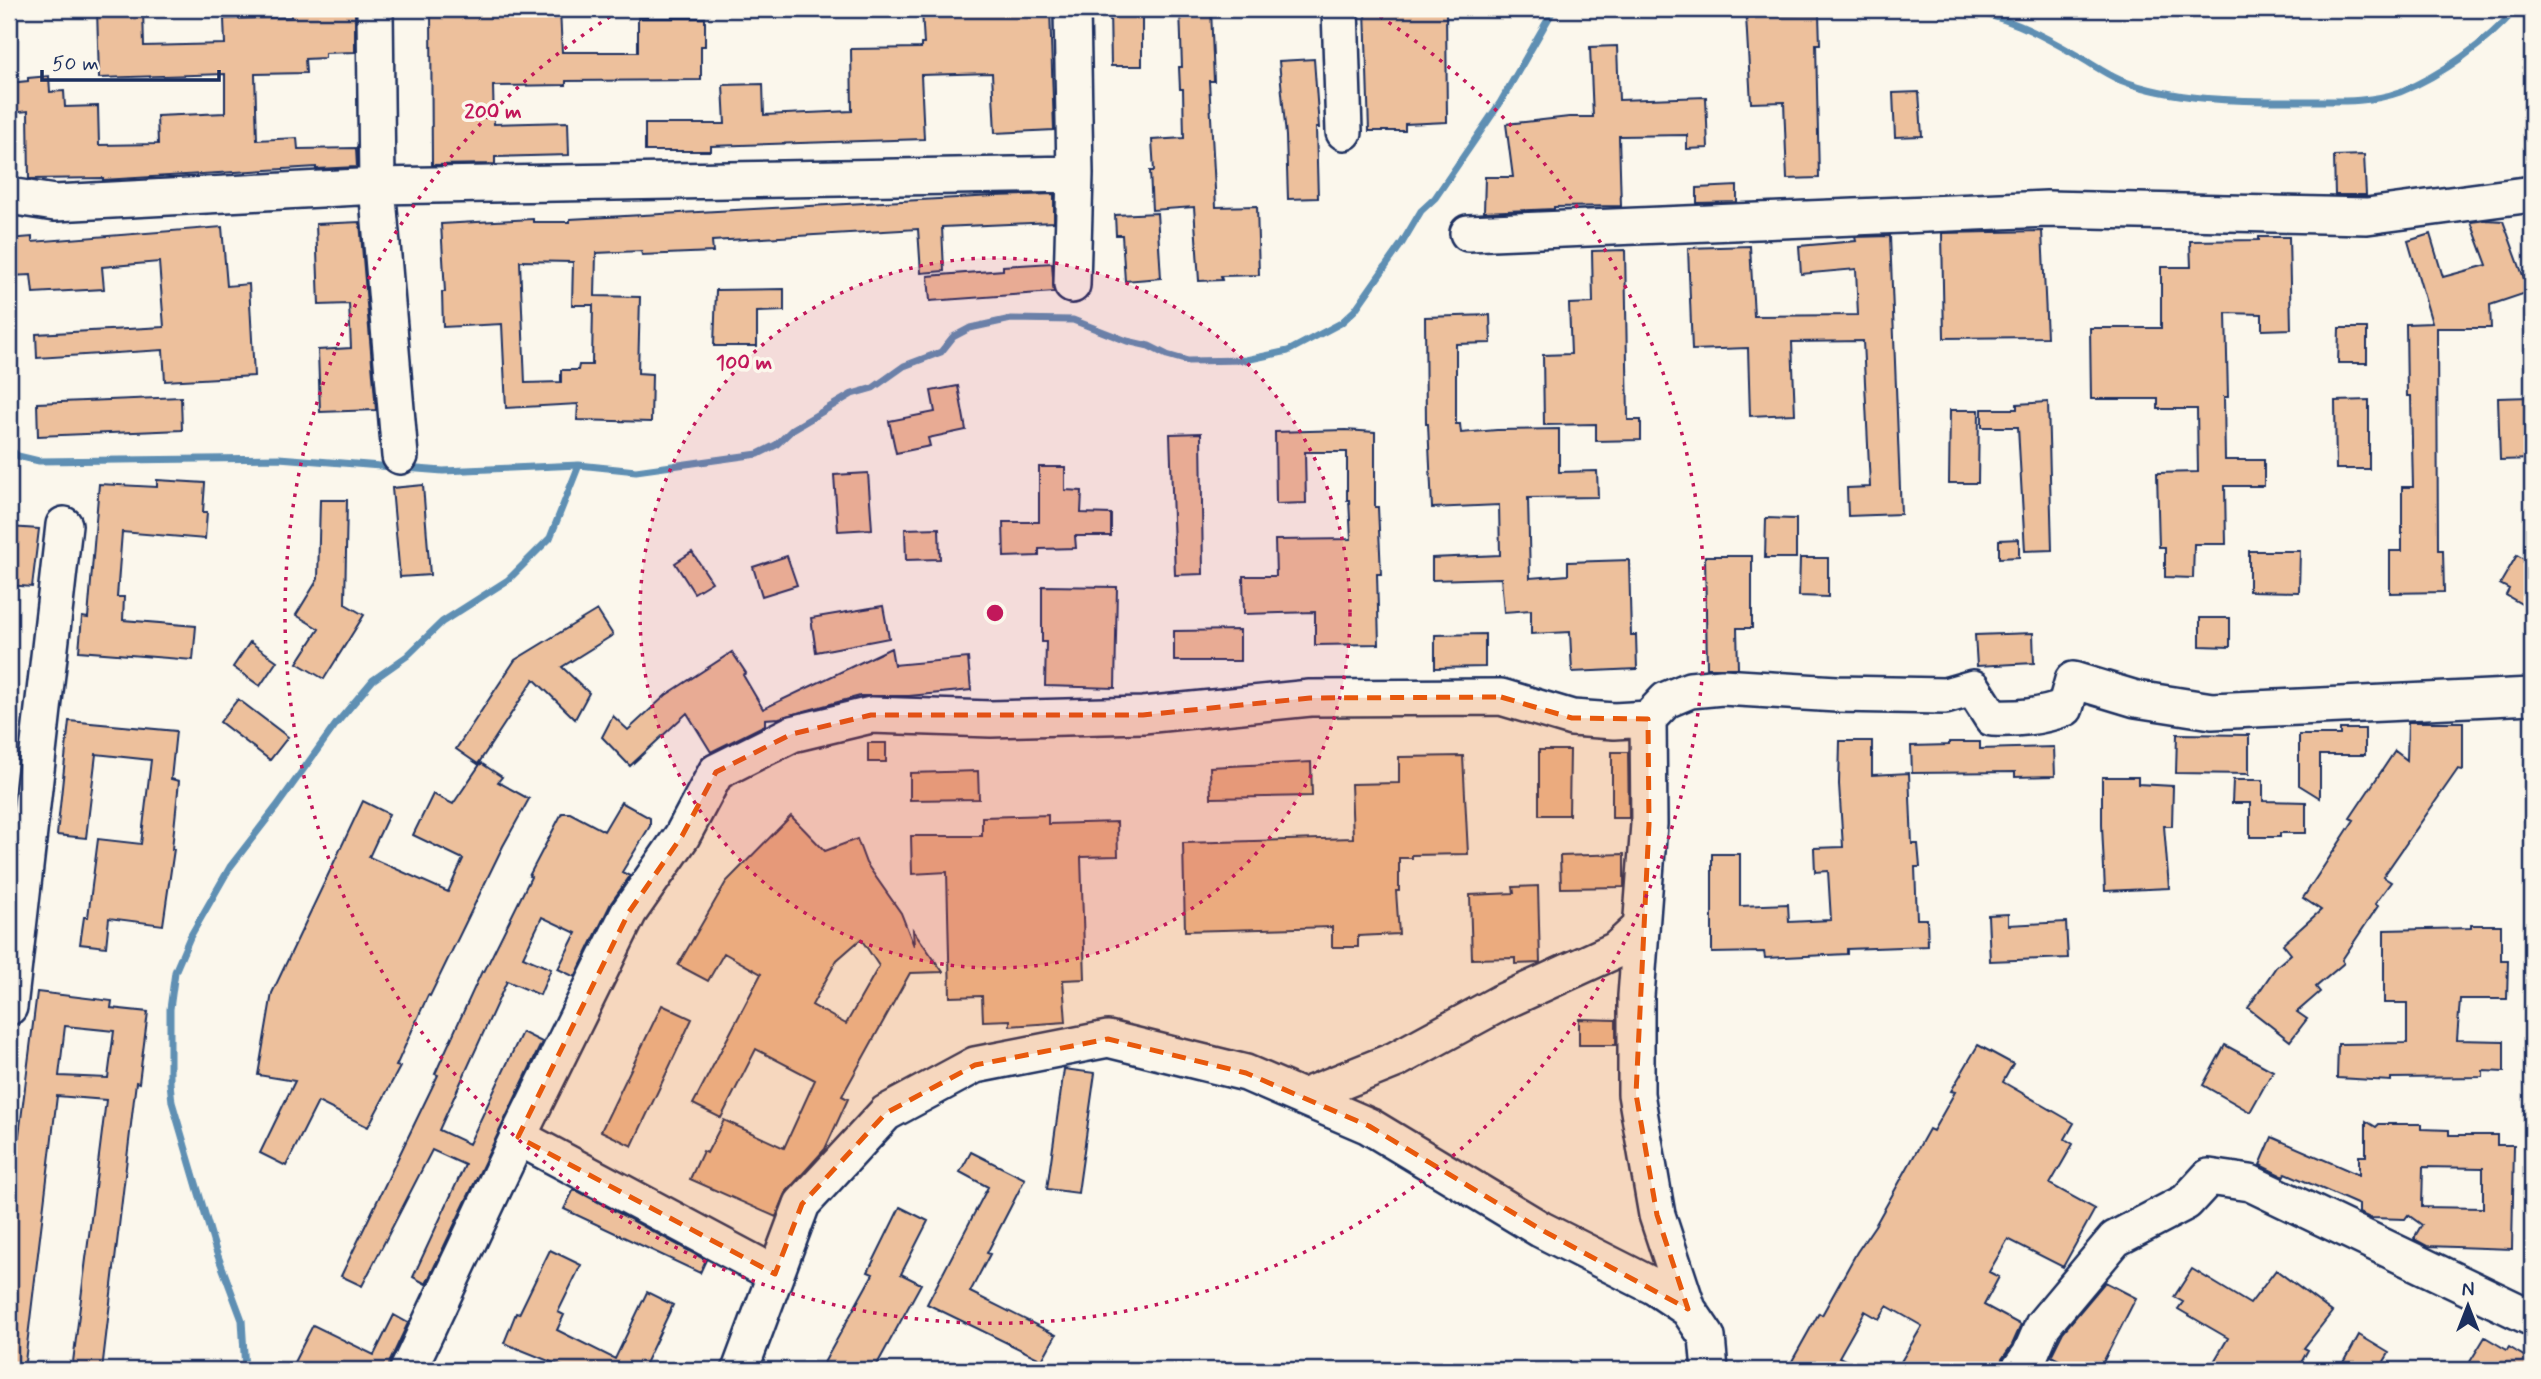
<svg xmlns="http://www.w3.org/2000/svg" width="2541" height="1379" font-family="Mynerve,sans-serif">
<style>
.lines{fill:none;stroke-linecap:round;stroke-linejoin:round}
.stream{stroke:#5e8fb3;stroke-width:7}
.building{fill:#edc09c;stroke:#1b2f5e;stroke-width:2;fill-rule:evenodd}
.minor-casing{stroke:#1b2f5e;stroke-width:40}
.minor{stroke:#fbf7ec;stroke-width:35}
.marked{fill:#e8590c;fill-opacity:0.2;stroke:#e8590c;stroke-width:5;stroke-dasharray:14 9;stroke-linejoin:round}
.ring{fill:none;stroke:#c2185b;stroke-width:3.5;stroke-dasharray:3.5 7}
.centre{fill:#c2185b;stroke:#fbf7ec;stroke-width:3.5}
.ring-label{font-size:21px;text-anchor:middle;font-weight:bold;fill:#c2185b;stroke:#fbf7ec;stroke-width:7;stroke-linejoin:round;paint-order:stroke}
</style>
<rect width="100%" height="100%" fill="#fbf7ec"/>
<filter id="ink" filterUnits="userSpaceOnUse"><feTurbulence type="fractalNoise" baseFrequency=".0143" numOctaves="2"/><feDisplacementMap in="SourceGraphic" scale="14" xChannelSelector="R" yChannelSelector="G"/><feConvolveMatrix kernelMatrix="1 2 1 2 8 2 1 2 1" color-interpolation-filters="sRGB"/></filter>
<g filter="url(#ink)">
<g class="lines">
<path class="stream" d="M 1955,9 C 2001,13 2039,33 2078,56 C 2092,64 2106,74 2120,80 C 2177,102 2244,101 2305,101 C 2336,101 2370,103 2400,92 C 2442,75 2486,43 2516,9
M 9,448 L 18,456 L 39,461 L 279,458 L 393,467
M 405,468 L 443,471 L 579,465
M 245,1370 L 242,1320 L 215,1248 L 172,1102 L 170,1083 L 170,1009 L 175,972 L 190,937 L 230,867 L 277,806 L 336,724 L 373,680 L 407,656 L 442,622 L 508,580 L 550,538 L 579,465 L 636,471 L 758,454 L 776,445 L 793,429 L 852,394 L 873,388 L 904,366 L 941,352 L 953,337 L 970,328 L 1011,319 L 1073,320 L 1127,341 L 1149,346 L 1167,355 L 1188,361 L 1246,360 L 1288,351 L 1341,323 L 1355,310 L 1402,243 L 1421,211 L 1435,198 L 1500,103 L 1554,9"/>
</g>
<path class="building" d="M 97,9 L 143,9 L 144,46 L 225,44 L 224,19 L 291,17 L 291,11 L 307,9 L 355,9 L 355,52 L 325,53 L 325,58 L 305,59 L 306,73 L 255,74 L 257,140 L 297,138 L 298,149 L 356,148 L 357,167 L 316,169 L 316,167 L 103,180 L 103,178 L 29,179 L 28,111 L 11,113 L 9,83 L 28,81 L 28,78 L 49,76 L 50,92 L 64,91 L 65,107 L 98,106 L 99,145 L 158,144 L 157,116 L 225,113 L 225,74 L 99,78 Z
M 478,9 L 560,9 L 562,52 L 638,52 L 638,18 L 705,18 L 705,46 L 701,46 L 701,80 L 566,81 L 566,85 L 493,86 L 494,124 L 568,122 L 569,155 L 495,157 L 495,164 L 432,165 L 431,11 Z
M 951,9 L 1050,9 L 1054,130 L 995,133 L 992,73 L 921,75 L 924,139 L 711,146 L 711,151 L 645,151 L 645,124 L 725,124 L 723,85 L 763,84 L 764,115 L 852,111 L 851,49 L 921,48 L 921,44 L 924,44 L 922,10 Z
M 1110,9 L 1142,9 L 1142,66 L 1111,66 Z
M 1180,9 L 1211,9 L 1214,81 L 1209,81 L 1216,207 L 1257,206 L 1259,275 L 1221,276 L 1222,280 L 1199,281 L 1194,207 L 1152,210 L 1150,171 L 1154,171 L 1152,140 L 1184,138 L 1183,89 L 1180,89 L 1179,67 L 1182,67 Z
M 1365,9 L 1446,9 L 1447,122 L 1405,124 L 1405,131 L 1369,131 Z
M 1819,15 L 1820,44 L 1816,44 L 1819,178 L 1787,179 L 1784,102 L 1751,103 L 1746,16 Z
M 1617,46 L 1619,100 L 1706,97 L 1708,148 L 1687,149 L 1687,135 L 1619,136 L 1621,206 L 1554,207 L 1554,209 L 1484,212 L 1485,177 L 1513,177 L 1506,124 L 1569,117 L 1593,117 L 1590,47 Z
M 1314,59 L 1319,128 L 1316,128 L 1318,198 L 1288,199 L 1286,136 L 1279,61 Z
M 1919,92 L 1922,136 L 1895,137 L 1893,93 Z
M 2364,155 L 2366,195 L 2335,195 L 2334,156 Z
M 1737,186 L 1737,202 L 1697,203 L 1697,188 Z
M 1054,194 L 1054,222 L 942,227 L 944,271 L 921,273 L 918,229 L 712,241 L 713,252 L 642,255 L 641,251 L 596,253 L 595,296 L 640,297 L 638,373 L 652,374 L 651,422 L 577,420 L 578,404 L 506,408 L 502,324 L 443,327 L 442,292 L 445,292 L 441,224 L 533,219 L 533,222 L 570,222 L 570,219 L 994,196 ZM 520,261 L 573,262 L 572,305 L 593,305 L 592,365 L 579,365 L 578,370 L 561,370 L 561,382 L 525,383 Z
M 1157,213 L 1161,278 L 1125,281 L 1122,235 L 1116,235 L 1115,215 Z
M 2486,220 L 2503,221 L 2529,292 L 2490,305 L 2491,328 L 2437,328 L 2438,550 L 2443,550 L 2444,592 L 2390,593 L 2390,551 L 2402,551 L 2402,487 L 2413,487 L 2411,396 L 2407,396 L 2406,324 L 2432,323 L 2408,241 L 2430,234 L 2443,277 L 2487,265 L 2471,222 Z
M 360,222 L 376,410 L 320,412 L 318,350 L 351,348 L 349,304 L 319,305 L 316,224 Z
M 222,227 L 227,286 L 249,284 L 254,376 L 165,381 L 163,350 L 37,358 L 36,334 L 164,327 L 159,262 L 102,267 L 104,289 L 33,293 L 31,275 L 9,276 L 9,239 L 32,237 L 32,242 Z
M 2042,231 L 2047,337 L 1944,338 L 1942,233 Z
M 1890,236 L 1901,514 L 1848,516 L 1847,488 L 1870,487 L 1863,341 L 1792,342 L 1795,414 L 1750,416 L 1748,348 L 1692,350 L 1688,248 L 1750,246 L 1754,316 L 1858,315 L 1856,269 L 1801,274 L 1799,246 L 1856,241 L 1855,237 Z
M 2259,237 L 2289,237 L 2291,329 L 2262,330 L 2262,314 L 2226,313 L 2228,397 L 2224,397 L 2225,460 L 2264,460 L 2264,486 L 2225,486 L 2226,544 L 2194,544 L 2193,578 L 2165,577 L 2165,547 L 2159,547 L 2157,473 L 2198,472 L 2197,409 L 2158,409 L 2158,399 L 2091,399 L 2090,328 L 2161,328 L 2161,267 L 2191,267 L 2190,241 L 2259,240 Z
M 1625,250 L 1628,420 L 1641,420 L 1641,440 L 1596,441 L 1596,424 L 1544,425 L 1543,355 L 1571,354 L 1569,304 L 1593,303 L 1592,251 Z
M 1052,263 L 1054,292 L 930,301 L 928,276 L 1003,270 L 1003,266 Z
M 784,289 L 784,311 L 757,312 L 757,346 L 714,346 L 716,290 Z
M 1490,315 L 1491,343 L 1456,344 L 1456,424 L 1460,424 L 1461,433 L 1497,430 L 1559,429 L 1559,472 L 1597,471 L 1598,497 L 1528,498 L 1530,578 L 1568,575 L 1568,562 L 1629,560 L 1631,635 L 1636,635 L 1637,669 L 1572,672 L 1570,632 L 1531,634 L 1531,610 L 1504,612 L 1501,578 L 1432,580 L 1432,558 L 1500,555 L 1499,505 L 1432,508 L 1428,424 L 1426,424 L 1425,317 Z
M 2339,328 L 2367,328 L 2367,363 L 2338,363 Z
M 958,386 L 966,430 L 928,438 L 930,446 L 896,453 L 889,421 L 935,412 L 931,391 Z
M 181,397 L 182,430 L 38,436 L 37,403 Z
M 2530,397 L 2532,459 L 2500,460 L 2498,398 Z
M 2369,400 L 2369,469 L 2336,469 L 2335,401 Z
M 2048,402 L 2052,550 L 2025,551 L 2018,427 L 1982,427 L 1982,409 L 2017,409 L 2017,404 Z
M 1950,410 L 1979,410 L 1978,483 L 1949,483 Z
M 1345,430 L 1375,432 L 1375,507 L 1378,507 L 1381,574 L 1377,574 L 1379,644 L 1315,645 L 1315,612 L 1244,614 L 1243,576 L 1276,576 L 1275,540 L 1351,539 L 1349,500 L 1347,500 L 1347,452 L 1305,452 L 1306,503 L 1276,504 L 1275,432 Z
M 1201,433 L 1203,574 L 1175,575 L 1170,434 Z
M 1039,467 L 1065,467 L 1065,490 L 1082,491 L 1081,513 L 1111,514 L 1111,536 L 1075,536 L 1076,548 L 1039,549 L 1039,556 L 1004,557 L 1003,522 L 1039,522 Z
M 868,473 L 872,529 L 838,531 L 834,475 Z
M 157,480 L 205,483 L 203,512 L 207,512 L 205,539 L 122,532 L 117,597 L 124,597 L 123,620 L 196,626 L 193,660 L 79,651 L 82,617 L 88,618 L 99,484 L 157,487 Z
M 423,485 L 430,575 L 400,577 L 392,488 Z
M 320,500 L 347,500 L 345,604 L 364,615 L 324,679 L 297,663 L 319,629 L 296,615 L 318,579 Z
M 1766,518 L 1796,519 L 1796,558 L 1765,558 Z
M 9,527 L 39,529 L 32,587 L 9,585 Z
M 939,528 L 940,559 L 906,560 L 905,529 Z
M 2019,539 L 2019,557 L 1999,558 L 1999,540 Z
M 2249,551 L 2300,551 L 2299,592 L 2249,591 Z
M 692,552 L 712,582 L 694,593 L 675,563 Z
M 2517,555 L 2532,564 L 2532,610 L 2506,595 L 2509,589 L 2500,584 Z
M 787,556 L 797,585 L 762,596 L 753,567 Z
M 1705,556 L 1752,556 L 1752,628 L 1737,628 L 1738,668 L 1707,668 Z
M 1800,558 L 1828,558 L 1828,597 L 1799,596 Z
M 1042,586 L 1117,587 L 1115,688 L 1045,686 L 1046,642 L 1042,642 Z
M 883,606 L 889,638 L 816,652 L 811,618 Z
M 597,610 L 613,635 L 562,667 L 589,693 L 575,719 L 534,679 L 478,764 L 456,749 L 515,660 Z
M 2200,618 L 2230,618 L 2230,647 L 2200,646 Z
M 1240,630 L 1240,661 L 1174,661 L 1174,631 Z
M 2033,633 L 2034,663 L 1977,666 L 1975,635 Z
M 1485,634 L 1485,667 L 1435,668 L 1435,635 Z
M 250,642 L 277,661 L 260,686 L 233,667 Z
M 891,648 L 894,665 L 968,658 L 971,690 L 909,696 L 860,696 L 779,718 L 765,719 L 765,725 L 711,752 L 687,713 L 630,766 L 602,737 L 613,716 L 628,730 L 666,695 L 732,652 L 746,673 L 743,675 L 763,709 Z
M 238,699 L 288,737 L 270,760 L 220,722 Z
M 69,721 L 176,731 L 171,779 L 179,781 L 172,849 L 174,849 L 163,925 L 109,918 L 106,947 L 80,944 L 84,917 L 88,917 L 98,839 L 141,844 L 151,760 L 96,754 L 86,838 L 57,835 Z
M 2408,722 L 2463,722 L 2463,770 L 2458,769 L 2383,877 L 2391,882 L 2375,904 L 2378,906 L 2342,960 L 2344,963 L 2316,987 L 2320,992 L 2297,1012 L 2307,1019 L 2290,1041 L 2248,1008 L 2276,967 L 2291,954 L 2283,944 L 2321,910 L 2303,898 L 2354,820 L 2350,818 L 2395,751 L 2407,760 Z
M 2340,729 L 2365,729 L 2365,755 L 2320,755 L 2320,798 L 2299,785 L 2299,735 L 2340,735 Z
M 2177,734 L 2249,735 L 2249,774 L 2176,773 Z
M 1840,741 L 1872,741 L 1872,775 L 1909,773 L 1912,844 L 1918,844 L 1920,867 L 1915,867 L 1917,919 L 1927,919 L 1928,946 L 1847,949 L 1847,954 L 1765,958 L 1764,952 L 1712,953 L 1712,854 L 1740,854 L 1740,906 L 1788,904 L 1789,922 L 1831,920 L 1828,871 L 1815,872 L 1814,848 L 1843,847 L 1839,784 Z
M 1949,742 L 1980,742 L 1980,749 L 2054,747 L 2055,776 L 2015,777 L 2015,772 L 1912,773 L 1911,746 L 1949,745 Z
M 868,743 L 886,743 L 886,762 L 868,762 Z
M 1539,750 L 1570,750 L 1569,815 L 1539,815 Z
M 1612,752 L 1628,752 L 1629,818 L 1612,818 Z
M 1463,756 L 1468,854 L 1412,855 L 1412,858 L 1399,858 L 1399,891 L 1396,891 L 1399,934 L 1358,936 L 1358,947 L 1332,947 L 1332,927 L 1185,931 L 1183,843 L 1353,838 L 1351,784 L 1399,783 L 1399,757 Z
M 1311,762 L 1312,796 L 1211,798 L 1210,767 Z
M 481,763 L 502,777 L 498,782 L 529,799 L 503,846 L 430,996 L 428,995 L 396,1066 L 400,1067 L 368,1127 L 318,1102 L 286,1166 L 260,1153 L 295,1081 L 258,1075 L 272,993 L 363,801 L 389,814 L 369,857 L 448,892 L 463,859 L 413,835 L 433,794 L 453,804 Z
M 978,771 L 979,799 L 910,800 L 910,773 Z
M 2102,777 L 2138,777 L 2138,784 L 2173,786 L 2172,826 L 2164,826 L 2169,888 L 2105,891 L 2102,825 Z
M 2233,780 L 2263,780 L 2263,801 L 2306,802 L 2306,833 L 2280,833 L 2280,837 L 2250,837 L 2250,803 L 2232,803 Z
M 621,802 L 650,818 L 650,826 L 622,872 L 630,876 L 611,903 L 575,977 L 558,969 L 576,933 L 542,917 L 523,957 L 551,969 L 540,995 L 507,981 L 439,1130 L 469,1144 L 522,1032 L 542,1042 L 426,1284 L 413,1277 L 465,1165 L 432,1150 L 362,1286 L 341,1276 L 438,1075 L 435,1074 L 482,971 L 484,972 L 531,877 L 529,876 L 562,813 L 570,813 L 604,831 Z
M 1048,815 L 1048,824 L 1117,822 L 1118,856 L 1081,857 L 1085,979 L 1063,980 L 1066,1022 L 1010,1026 L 1010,1020 L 983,1021 L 982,996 L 950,997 L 947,872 L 912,874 L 911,836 L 982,836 L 982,817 Z
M 791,816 L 825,851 L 857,839 L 866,863 L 901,913 L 914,946 L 913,930 L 943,972 L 910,973 L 842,1096 L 848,1099 L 825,1149 L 787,1191 L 776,1217 L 690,1179 L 703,1151 L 707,1153 L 724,1120 L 784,1148 L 815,1080 L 756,1049 L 721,1118 L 693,1104 L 761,974 L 724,953 L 708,981 L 678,965 L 726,882 ZM 861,939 L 879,966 L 846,1024 L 812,1005 L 837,960 Z
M 1624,854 L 1624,887 L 1561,888 L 1560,856 Z
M 1538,886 L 1540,963 L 1515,964 L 1515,958 L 1472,959 L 1470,895 L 1514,893 L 1513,887 Z
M 2008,914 L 2008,925 L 2066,922 L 2068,958 L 1990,961 L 1988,915 Z
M 2471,925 L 2501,925 L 2501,960 L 2508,960 L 2507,999 L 2460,999 L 2457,1040 L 2504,1041 L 2504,1072 L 2483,1071 L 2483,1077 L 2391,1078 L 2391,1081 L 2337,1078 L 2338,1044 L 2407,1043 L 2407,1003 L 2384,1003 L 2384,930 L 2471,928 Z
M 37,992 L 112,1001 L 111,1008 L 148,1012 L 139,1083 L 136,1082 L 102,1370 L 72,1370 L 106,1100 L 57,1096 L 24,1370 L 9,1370 L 9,1215 ZM 65,1026 L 114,1031 L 108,1078 L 59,1076 Z
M 662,1005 L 692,1019 L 632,1146 L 601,1131 Z
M 1579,1019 L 1616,1020 L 1616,1045 L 1579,1045 Z
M 1978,1045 L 2013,1064 L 2003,1082 L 2074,1123 L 2065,1139 L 2073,1144 L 2050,1184 L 2095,1209 L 2063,1267 L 2008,1239 L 1989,1272 L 1999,1277 L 1984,1305 L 2021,1325 L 2012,1345 L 2002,1359 L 1999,1370 L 1896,1370 L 1922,1326 L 1887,1306 L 1879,1319 L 1865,1311 L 1839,1357 L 1865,1370 L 1787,1370 L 1819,1313 L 1822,1315 L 1857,1252 L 1876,1224 L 1929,1129 L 1933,1131 L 1955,1092 L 1951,1091 Z
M 2225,1045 L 2273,1071 L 2250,1112 L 2203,1085 Z
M 1064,1069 L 1095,1073 L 1078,1193 L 1047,1189 Z
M 2366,1121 L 2376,1127 L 2379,1124 L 2421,1124 L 2421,1129 L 2449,1130 L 2449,1135 L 2497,1135 L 2497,1145 L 2514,1145 L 2512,1249 L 2427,1246 L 2414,1239 L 2422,1225 L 2408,1215 L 2405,1219 L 2370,1218 L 2359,1213 L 2359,1205 L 2286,1173 L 2284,1177 L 2260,1165 L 2272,1137 L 2359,1175 L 2359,1156 L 2366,1156 ZM 2423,1167 L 2483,1168 L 2483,1208 L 2422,1207 Z
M 971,1152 L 1025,1179 L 987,1253 L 990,1254 L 970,1292 L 1056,1335 L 1042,1360 L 927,1304 L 988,1187 L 960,1172 Z
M 574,1189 L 706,1260 L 700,1273 L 564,1209 Z
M 900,1207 L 928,1221 L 901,1274 L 921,1284 L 874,1370 L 820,1370 L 873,1274 L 868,1272 Z
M 550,1250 L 581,1265 L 558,1312 L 564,1315 L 557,1330 L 615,1359 L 647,1292 L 673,1305 L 642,1370 L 571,1370 L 504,1343 L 516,1313 L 519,1314 Z
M 2192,1269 L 2250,1304 L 2276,1270 L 2332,1312 L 2304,1348 L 2308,1350 L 2297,1370 L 2209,1370 L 2228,1338 L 2178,1309 L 2183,1302 L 2174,1297 Z
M 2105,1282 L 2136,1298 L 2099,1370 L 2079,1370 L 2051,1356 L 2063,1332 Z
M 394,1315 L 408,1323 L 390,1361 L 388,1370 L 290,1370 L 313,1325 L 374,1355 Z
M 2359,1335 L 2389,1353 L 2379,1370 L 2340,1370 Z
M 2485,1337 L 2507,1350 L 2509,1347 L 2532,1361 L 2532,1370 L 2465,1370 Z"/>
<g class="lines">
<g class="minor-casing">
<path id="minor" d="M 375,9 L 377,186 L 400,456
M 1340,9 L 1344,132
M 9,196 L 55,203 L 377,186 L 1075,174
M 1468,233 L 2047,209 L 2367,216 L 2532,194
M 1072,285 L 1075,174 L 1072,9
M 1648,719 L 1649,824 L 1636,996 L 1636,1094 L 1657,1215 L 1688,1309
M 9,1007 L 64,525
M 1303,1097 L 1395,1060 L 1500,1003 L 1616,950 L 1641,927
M 518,1137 L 775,1274
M 408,1370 L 518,1137 L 629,912 L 682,836 L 716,772 L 792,734 L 871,715 L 991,719 L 1143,715 L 1310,698 L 1501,697 L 1572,718 L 1614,721 L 1648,719 L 1666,700 L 1690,690 L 1722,687 L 1837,694 L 1945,696 L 1973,688 L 1992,718 C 2019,719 2040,717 2065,708 L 2073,680 L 2136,699 L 2212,711 L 2532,696
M 740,1370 L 802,1204 L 886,1113 L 975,1065 L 1108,1039 L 1246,1073 L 1369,1126 L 1540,1229 L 1655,1287 L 1688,1309 L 1707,1337 L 1710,1370
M 2019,1370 L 2030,1355 L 2043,1325 L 2115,1239 L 2186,1202 L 2209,1177 L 2250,1183 L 2532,1318"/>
</g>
<use href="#minor" class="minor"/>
</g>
</g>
<path class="marked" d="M 1501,697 L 1572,718 L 1648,719 L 1649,824 L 1636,1094 L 1657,1215 L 1688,1309 L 1540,1229 L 1369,1126 L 1246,1073 L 1108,1039 L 975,1065 L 886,1113 L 802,1204 L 775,1274 L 518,1137 L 629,912 L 682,836 L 716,772 L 792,734 L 871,715 L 1143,715 L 1310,698 Z"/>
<circle cx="995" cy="613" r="355" fill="#c2185b" fill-opacity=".12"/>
<g class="ring">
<circle cx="995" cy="613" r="355"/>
<path d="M1371 11A710 710 0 1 1 619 11"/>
</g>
<circle cx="995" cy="613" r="10" class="centre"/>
<g class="ring-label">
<text x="493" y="118">200 m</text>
<text x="744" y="369">100 m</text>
</g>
<rect width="2541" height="1379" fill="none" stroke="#fbf7ec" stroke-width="35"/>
<rect x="18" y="18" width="2506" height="1344" fill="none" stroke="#1b2f5e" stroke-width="2.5" filter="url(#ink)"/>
<g transform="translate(2468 1306)" stroke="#fbf7ec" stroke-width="5" paint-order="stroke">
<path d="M0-5L12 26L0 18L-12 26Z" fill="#1b2f5e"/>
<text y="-10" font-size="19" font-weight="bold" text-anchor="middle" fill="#1b2f5e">N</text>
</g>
<path d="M42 70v10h177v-10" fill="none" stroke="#1b2f5e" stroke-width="3.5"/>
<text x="52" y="70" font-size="21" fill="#1b2f5e" stroke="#fbf7ec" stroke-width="5" paint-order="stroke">50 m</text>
</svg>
